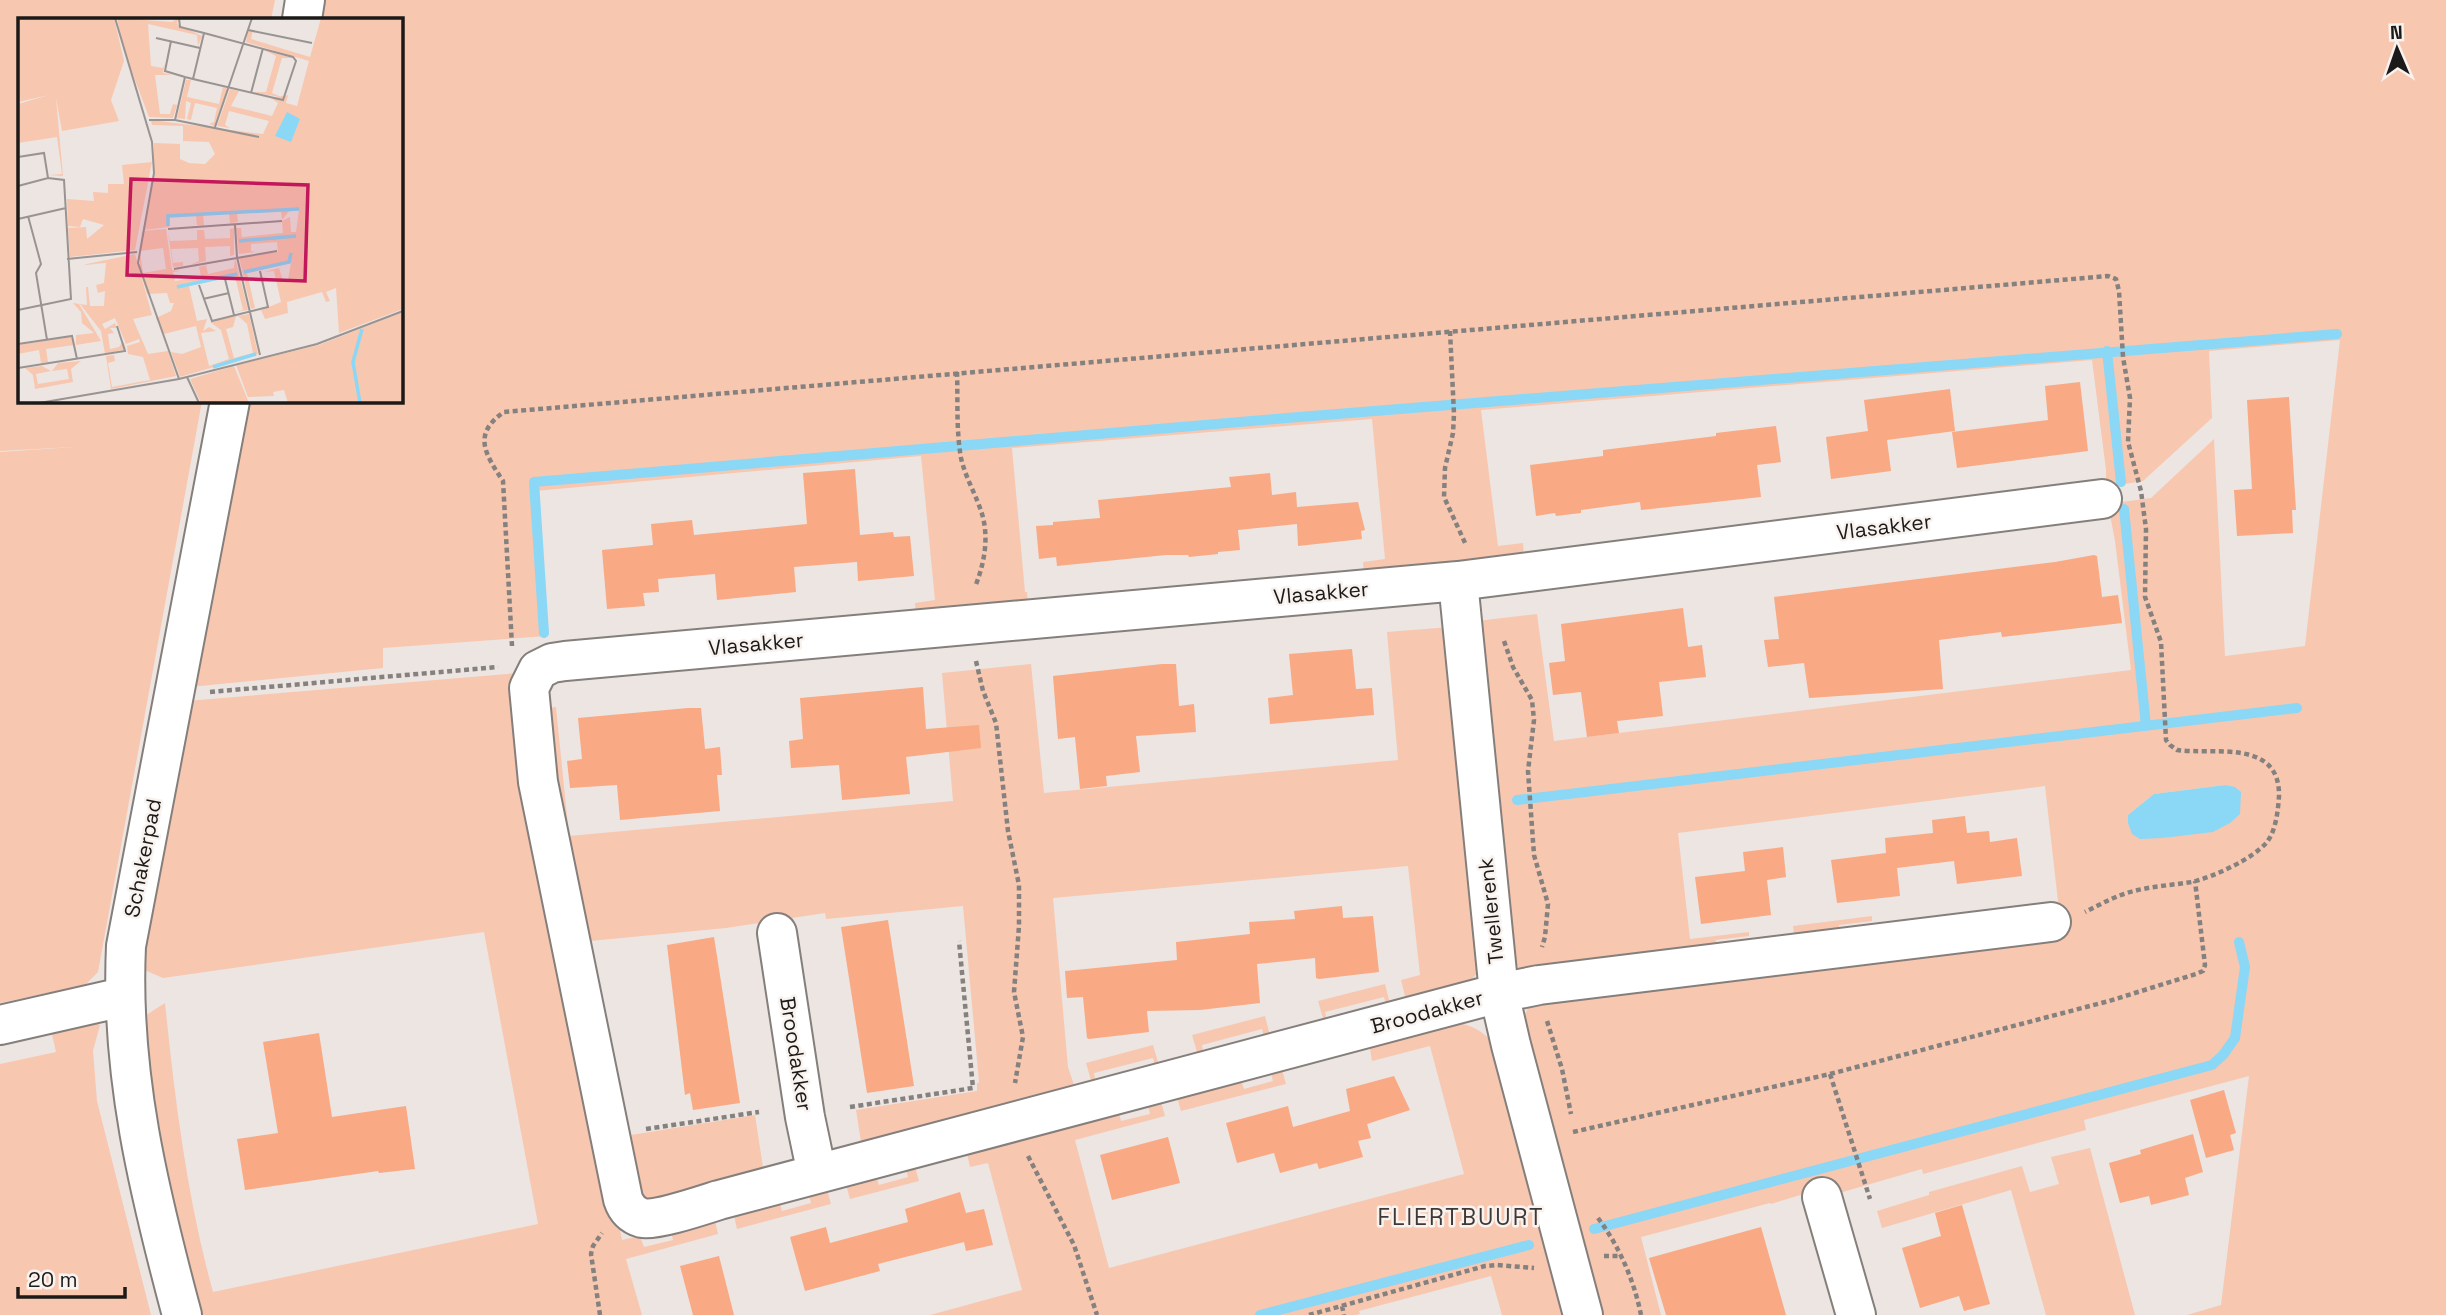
<svg xmlns="http://www.w3.org/2000/svg" width="2446" height="1315" font-family="'Space Grotesk',sans-serif">
<style>
.green{fill:#f8c7b0;fill-rule:evenodd}
.water{fill:#8bd7f6}
.lines{fill:none;stroke-linecap:round;stroke-linejoin:round}
.stream{stroke:#8bd7f6;stroke-width:10}
.building{fill:#f9a983}
.minor-casing{stroke:#857f7c;stroke-width:42}
.path{stroke:#85817f;stroke-width:4.5;stroke-dasharray:5 3.5;stroke-linecap:butt}
.minor{stroke:#fff;stroke-width:38}
.labels{text-anchor:middle;stroke-width:5;stroke-linejoin:round;paint-order:stroke}
.street-label{font-size:21px;fill:#1c1a19;stroke:#f9f3f0}
.neighbourhood-label{font-size:23px;letter-spacing:2px;fill:#3e3936;stroke:#f9f3f0}
.inset-river{fill:none;stroke:#8bd7f6;stroke-width:3.5}
.inset-road{fill:none;stroke:#999492;stroke-width:2}
.view{fill:#c2185b;fill-opacity:0.15;stroke:#c2185b;stroke-width:3.5}
.inset-edge{fill:none;stroke:#1c1a19;stroke-width:3.5}
</style>
<rect width="100%" height="100%" fill="#ece5e2"/>
<path class="green" d="M 0,0 L 275,0 L 271,19 L 19,19 L 19,401 L 202,401 L 98,972 L 85,985 L 0,1003 L 0,452 L 74,447 L 0,451 Z
M 316,0 L 2446,0 L 2446,1315 L 2187,1315 L 2221,1305 L 2249,1076 L 2084,1120 L 2086,1130 L 1923,1174 L 1922,1169 L 1836,1194 L 1831,1180 L 1806,1188 L 1807,1193 L 1771,1204 L 1770,1203 L 1641,1237 L 1661,1315 L 1596,1315 L 1523,1017 L 1532,1002 L 2059,910 L 2045,786 L 1678,833 L 1690,939 L 1749,932 L 1749,936 L 1716,940 L 1717,953 L 1533,974 L 1519,968 L 1509,956 L 1477,621 L 1537,614 L 1554,741 L 2131,670 L 2115,541 L 2108,504 L 2151,498 L 2214,439 L 2225,656 L 2305,646 L 2340,340 L 2209,351 L 2212,418 L 2143,481 L 2106,487 L 2106,470 L 2092,360 L 1481,410 L 1498,546 L 1523,543 L 1524,557 L 1364,575 L 1363,562 L 1385,559 L 1372,419 L 1012,448 L 1025,592 L 1027,592 L 1028,606 L 916,616 L 915,603 L 935,600 L 921,456 L 535,491 L 547,636 L 383,648 L 383,668 L 190,687 L 245,401 L 401,401 L 401,19 L 313,19 ZM 2225,785 L 2186,834 L 2163,838 L 2128,815 L 2154,794 Z
M 1450,627 L 1479,971 L 1464,988 L 1407,1004 L 1401,980 L 1420,975 L 1408,866 L 1053,898 L 1068,1067 L 1076,1091 L 862,1148 L 856,1110 L 977,1091 L 977,1084 L 979,1082 L 963,906 L 826,919 L 825,913 L 726,928 L 590,941 L 631,1135 L 755,1115 L 764,1174 L 638,1202 L 539,709 L 556,707 L 569,836 L 953,801 L 942,673 L 1031,664 L 1044,793 L 1398,760 L 1387,632 Z
M 518,673 L 530,786 L 622,1240 L 640,1236 L 644,1247 L 673,1240 L 670,1228 L 714,1216 L 718,1234 L 626,1259 L 642,1315 L 199,1315 L 153,1141 L 140,1019 L 165,1003 C 175,1100 187,1198 213,1292 L 538,1224 L 484,932 L 163,978 L 142,969 L 187,701 Z
M 1872,916 L 1872,921 L 1839,925 L 1840,937 L 1795,943 L 1793,926 Z
M 1385,984 L 1391,1008 L 1387,1009 L 1384,997 L 1325,1012 L 1328,1025 L 1325,1025 L 1318,1001 Z
M 1265,1016 L 1271,1040 L 1265,1041 L 1262,1029 L 1202,1045 L 1204,1057 L 1199,1059 L 1192,1035 Z
M 88,1021 L 100,1025 L 93,1051 L 97,1101 L 151,1315 L 0,1315 L 0,1064 L 56,1052 L 50,1026 Z
M 1450,1022 C 1467,1023 1477,1028 1490,1039 L 1569,1315 L 1502,1315 L 1491,1276 L 1359,1311 L 1360,1314 L 1355,1315 L 930,1315 L 1022,1290 L 988,1163 L 970,1167 L 966,1149 L 1118,1109 L 1121,1121 L 1150,1114 L 1147,1101 L 1160,1098 L 1165,1116 L 1075,1140 L 1109,1268 L 1464,1174 L 1430,1046 L 1372,1061 L 1369,1043 Z
M 1153,1045 L 1160,1069 L 1156,1070 L 1153,1058 L 1094,1073 L 1096,1086 L 1093,1087 L 1086,1063 Z
M 1281,1066 L 1286,1084 L 1181,1111 L 1176,1094 L 1240,1077 L 1244,1089 L 1273,1081 L 1270,1069 Z
M 2090,1148 L 2135,1315 L 2046,1315 L 2011,1190 L 1882,1228 L 1877,1211 L 1929,1195 L 1929,1192 L 2022,1166 L 2030,1192 L 2059,1184 L 2051,1157 Z
M 914,1163 L 919,1181 L 850,1199 L 845,1181 L 875,1173 L 879,1185 L 908,1177 L 905,1166 Z
M 826,1186 L 831,1204 L 737,1229 L 733,1211 L 779,1199 L 782,1211 L 811,1203 L 808,1191 Z"/>
<path class="water" d="M 2225,785 L 2235,787 L 2241,792 L 2240,814 L 2230,823 L 2213,832 L 2163,838 L 2140,839 L 2132,834 L 2128,823 L 2128,815 L 2154,794 Z"/>
<g class="lines">
<path class="stream" d="M 2107,351 L 2121,482
M 2124,509 L 2146,726
M 544,633 L 534,482 L 1287,418 L 2337,334
M 1517,800 L 2297,708
M 1594,1229 L 2212,1065 L 2223,1055 L 2235,1038 L 2245,967 L 2239,942
M 1260,1315 L 1529,1245"/>
</g>
<path class="building" d="M 2080,382 L 2088,451 L 1957,468 L 1952,432 L 2048,420 L 2045,386 Z
M 1950,389 L 1955,431 L 1887,440 L 1891,471 L 1831,479 L 1826,437 L 1868,431 L 1864,400 Z
M 2289,397 L 2296,510 L 2292,510 L 2293,533 L 2237,536 L 2234,490 L 2252,489 L 2247,400 Z
M 1776,426 L 1781,462 L 1757,465 L 1761,497 L 1641,510 L 1640,502 L 1581,510 L 1581,513 L 1556,516 L 1555,513 L 1536,516 L 1530,465 L 1603,456 L 1603,450 L 1716,436 L 1716,433 Z
M 855,469 L 860,535 L 893,532 L 894,537 L 910,536 L 914,576 L 858,581 L 857,562 L 794,567 L 796,592 L 717,600 L 715,574 L 658,579 L 659,592 L 643,593 L 645,606 L 607,609 L 602,550 L 653,545 L 651,524 L 692,520 L 694,535 L 807,524 L 803,473 Z
M 1270,473 L 1272,495 L 1296,492 L 1297,507 L 1358,502 L 1365,530 L 1361,531 L 1362,539 L 1298,546 L 1297,524 L 1238,530 L 1240,550 L 1218,552 L 1218,554 L 1189,557 L 1188,555 L 1166,555 L 1057,566 L 1056,557 L 1039,559 L 1036,526 L 1053,525 L 1053,522 L 1100,518 L 1098,500 L 1231,487 L 1229,477 Z
M 2094,555 L 2097,556 L 2102,597 L 2118,595 L 2122,623 L 2002,637 L 2001,632 L 1939,640 L 1943,689 L 1809,698 L 1804,663 L 1768,667 L 1764,640 L 1779,639 L 1774,597 L 2055,562 Z
M 1683,608 L 1688,647 L 1702,645 L 1706,677 L 1659,682 L 1663,716 L 1617,721 L 1619,733 L 1587,737 L 1581,692 L 1553,695 L 1549,663 L 1565,661 L 1561,624 Z
M 1352,649 L 1356,689 L 1372,688 L 1374,715 L 1270,724 L 1268,698 L 1293,695 L 1289,654 Z
M 1162,664 L 1176,664 L 1179,706 L 1194,704 L 1196,732 L 1136,736 L 1140,772 L 1106,776 L 1107,786 L 1080,789 L 1075,737 L 1058,739 L 1053,676 Z
M 923,687 L 926,729 L 979,725 L 981,748 L 906,757 L 910,794 L 842,800 L 839,765 L 791,768 L 789,741 L 803,739 L 800,698 Z
M 688,708 L 701,708 L 705,749 L 720,747 L 722,775 L 717,775 L 720,811 L 620,820 L 617,785 L 570,788 L 567,761 L 582,759 L 578,718 Z
M 1965,816 L 1967,833 L 1989,831 L 1990,842 L 2017,838 L 2022,876 L 1957,884 L 1954,861 L 1897,868 L 1900,896 L 1837,903 L 1831,860 L 1886,853 L 1885,838 L 1933,833 L 1932,820 Z
M 1783,847 L 1786,877 L 1767,880 L 1771,915 L 1701,924 L 1695,877 L 1745,871 L 1743,852 Z
M 1342,906 L 1343,918 L 1373,916 L 1379,972 L 1319,979 L 1316,978 L 1315,958 L 1257,964 L 1260,1003 L 1200,1010 L 1147,1011 L 1149,1032 L 1089,1039 L 1087,1038 L 1083,997 L 1067,998 L 1065,971 L 1177,960 L 1176,942 L 1250,934 L 1249,922 L 1295,919 L 1294,911 Z
M 888,920 L 914,1086 L 867,1093 L 841,927 Z
M 714,937 L 740,1103 L 693,1110 L 690,1093 L 685,1095 L 667,945 Z
M 319,1033 L 332,1117 L 406,1106 L 415,1169 L 379,1173 L 378,1171 L 245,1190 L 237,1139 L 278,1133 L 263,1042 Z
M 1394,1076 L 1410,1110 L 1367,1124 L 1371,1138 L 1358,1141 L 1363,1157 L 1319,1169 L 1317,1163 L 1280,1173 L 1274,1153 L 1237,1163 L 1226,1123 L 1288,1106 L 1293,1127 L 1350,1111 L 1346,1089 Z
M 2224,1090 L 2236,1133 L 2230,1135 L 2234,1150 L 2206,1158 L 2190,1100 Z
M 2193,1134 L 2203,1172 L 2185,1178 L 2189,1195 L 2151,1205 L 2149,1196 L 2120,1203 L 2109,1163 L 2141,1154 L 2140,1150 Z
M 1168,1137 L 1180,1183 L 1112,1200 L 1100,1155 Z
M 960,1192 L 966,1213 L 984,1209 L 993,1245 L 966,1251 L 964,1242 L 878,1264 L 880,1271 L 805,1291 L 790,1237 L 826,1227 L 830,1243 L 908,1222 L 905,1209 Z
M 1962,1205 L 1990,1304 L 1964,1311 L 1959,1296 L 1920,1308 L 1902,1248 L 1941,1236 L 1935,1213 Z
M 1761,1227 L 1786,1315 L 1666,1315 L 1649,1258 Z
M 719,1256 L 734,1315 L 693,1315 L 680,1266 Z"/>
<g class="lines">
<g class="minor-casing">
<path id="minor" d="M 302,19 L 305,0
M 1458,581 L 1499,993 L 1511,1045 L 1583,1315
M 2051,922 L 1539,985 L 1499,993 L 719,1200 C 703,1205 656,1221 642,1218 C 632,1215 626,1208 623,1199 L 538,782 L 529,688 L 538,670 L 552,663 L 565,661 L 1458,581 L 2102,499
M 777,933 L 805,1117 L 817,1174
M 0,1025 L 123,997
M 1822,1197 L 1856,1315
M 182,1315 C 149,1192 120,1074 126,946 L 230,401"/>
</g>
<path class="path" d="M 1450,331 L 1454,414 L 1453,433 L 1445,468 L 1444,497 L 1466,545
M 957,372 C 958,400 956,430 961,458 C 965,476 974,491 980,508 C 990,534 985,562 975,587
M 1504,641 L 1513,667 L 1532,700 L 1534,720 L 1528,771 L 1534,855 L 1548,904 L 1545,937 L 1542,947
M 512,646 L 503,481 C 485,454 472,434 504,412 L 2108,276 L 2116,279 L 2119,291 L 2123,357 L 2130,398 L 2128,442 L 2141,491 L 2146,529 L 2145,597 L 2161,642 L 2166,740 L 2170,745 L 2177,750 C 2212,755 2280,738 2279,796 C 2278,811 2276,830 2267,842 C 2253,859 2213,877 2192,882 C 2173,885 2153,886 2134,891 C 2117,895 2101,904 2085,912
M 976,661 L 983,691 L 996,723 L 1008,831 L 1019,885 L 1019,926 L 1014,992 L 1023,1037 L 1015,1083
M 210,692 L 498,667
M 1547,1021 L 1562,1069 L 1571,1114
M 1830,1074 L 1870,1199
M 850,1107 L 973,1088 L 959,941
M 646,1129 L 759,1112
M 1573,1132 L 1830,1074 L 2109,1001 L 2196,974 L 2203,971 L 2205,965 L 2195,881
M 1028,1156 L 1074,1245 L 1097,1315
M 1598,1218 C 1619,1246 1634,1280 1641,1315
M 1604,1256 L 1621,1256
M 1342,1306 L 1344,1315
M 600,1315 L 591,1254 L 593,1246 L 602,1233
M 1309,1315 L 1485,1266 L 1497,1265 L 1534,1268"/>
<use href="#minor" class="minor"/>
</g>
<g class="labels">
<g class="street-label">
<text transform="translate(1884 527) rotate(-7)" y="7">Vlasakker</text>
<text transform="translate(1321 593) rotate(-5)" y="7">Vlasakker</text>
<text transform="translate(756 644) rotate(-5)" y="7">Vlasakker</text>
<text transform="translate(143 858) rotate(-79)" y="7">Schakerpad</text>
<text transform="translate(1491 911) rotate(-96)" y="7">Twellerenk</text>
<text transform="translate(1427 1012) rotate(-15)" y="7">Broodakker</text>
<text transform="translate(796 1054) rotate(81)" y="7">Broodakker</text>
</g>
<g class="neighbourhood-label">
<text x="1461" y="1225">FLIERTBUURT</text>
</g>
</g>
<g transform="translate(18 18)">
<rect width="385" height="385" fill="#ece5e2"/>
<path d="M 0,0 L 96,0 L 106,43 L 93,82 L 101,103 L 44,113 L 38,80 L 45,158 L 31,157 L 44,156 L 39,119 L 0,125 L 0,86 L 31,77 L 0,84 ZM 99,0 L 154,4 L 160,0 L 159,6 L 184,18 L 180,28 L 179,17 L 130,6 L 133,48 L 145,50 L 147,45 L 145,55 L 154,57 L 137,57 L 142,96 L 152,96 L 155,86 L 159,87 L 155,100 L 131,99 L 106,33 ZM 303,0 L 385,0 L 385,291 L 321,315 L 318,270 L 308,274 L 312,283 L 308,284 L 304,274 L 269,284 L 270,295 L 247,301 L 243,292 L 263,284 L 256,253 L 246,254 L 261,250 L 265,263 L 270,262 L 273,245 L 229,255 L 237,290 L 233,291 L 221,239 L 260,234 L 259,224 L 233,226 L 233,233 L 237,234 L 221,236 L 218,210 L 223,210 L 224,219 L 265,215 L 264,203 L 272,199 L 273,214 L 278,214 L 281,192 L 272,192 L 264,202 L 263,193 L 219,195 L 220,204 L 212,205 L 211,195 L 185,196 L 186,208 L 179,207 L 178,197 L 151,198 L 151,209 L 125,212 L 136,159 L 136,125 L 162,126 L 162,141 L 171,145 L 187,146 L 197,136 L 191,124 L 165,123 L 165,108 L 134,107 L 133,102 L 245,116 L 251,103 L 211,93 L 207,107 L 212,110 L 199,108 L 212,71 L 221,73 L 213,88 L 254,98 L 260,85 L 253,80 L 270,77 L 268,85 L 279,88 L 291,43 L 228,24 L 230,14 L 235,12 L 233,21 L 292,39 ZM 246,32 L 275,40 L 264,40 L 254,75 L 266,80 L 235,74 L 248,74 L 258,38 ZM 168,62 L 173,62 L 169,79 L 201,86 L 205,69 L 211,71 L 197,108 L 191,106 L 196,104 L 199,90 L 177,85 L 173,102 L 169,101 L 173,85 L 168,83 L 167,101 L 159,100 ZM 134,144 L 117,232 L 52,239 L 50,210 L 68,209 L 69,221 L 86,207 L 65,201 L 62,209 L 50,208 L 49,181 L 76,183 L 75,174 L 90,175 L 90,166 L 106,166 L 104,147 ZM 216,210 L 216,237 L 212,238 L 212,228 L 187,229 L 188,243 L 172,247 L 181,243 L 180,230 L 153,231 L 155,245 L 165,244 L 165,248 L 155,249 L 150,214 L 152,223 L 179,222 L 179,212 L 186,212 L 187,221 L 212,220 L 212,211 ZM 148,211 L 154,252 L 162,253 L 155,254 L 157,263 L 183,258 L 181,249 L 188,247 L 190,256 L 216,250 L 217,240 L 230,292 L 217,294 L 225,292 L 217,258 L 171,268 L 179,303 L 189,301 L 185,313 L 191,309 L 198,313 L 183,315 L 191,348 L 211,341 L 203,312 L 192,304 L 218,298 L 215,309 L 208,311 L 216,340 L 235,335 L 229,306 L 220,298 L 231,296 L 240,336 L 162,359 L 153,334 L 164,336 L 183,329 L 178,308 L 146,316 L 138,300 L 153,293 L 156,285 L 152,285 L 149,275 L 129,276 L 122,253 L 122,234 L 125,255 L 148,251 L 145,230 L 122,233 L 124,213 ZM 117,236 L 134,297 L 115,301 L 130,336 L 150,333 L 158,358 L 93,371 L 88,338 L 96,337 L 97,343 L 90,345 L 94,369 L 132,362 L 125,339 L 110,336 L 109,328 L 122,324 L 121,321 L 108,326 L 97,300 L 84,306 L 87,311 L 97,305 L 99,310 L 92,310 L 96,315 L 90,316 L 92,331 L 101,329 L 105,323 L 108,331 L 87,336 L 83,313 L 62,286 L 69,287 L 68,269 L 70,269 L 72,288 L 86,288 L 87,273 L 80,275 L 78,267 L 86,265 L 88,245 L 64,247 ZM 55,285 L 61,286 L 83,323 L 58,327 L 58,317 L 76,315 L 64,305 L 63,294 ZM 385,294 L 385,385 L 270,385 L 266,372 L 255,374 L 256,378 L 230,379 L 218,347 L 301,327 ZM 53,319 L 56,327 L 28,331 L 30,344 L 23,345 L 21,332 L 0,336 L 0,327 ZM 63,343 L 53,351 L 55,364 L 17,371 L 15,357 L 7,350 L 24,348 L 33,353 L 18,356 L 20,366 L 51,361 L 49,351 L 34,353 L 40,345 ZM 216,348 L 231,385 L 183,385 L 172,361 Z" fill="#f8c7b0"/>
<path d="M 269,94 L 282,101 L 273,124 L 257,118 Z" fill="#8bd7f6"/>
<path class="inset-river" d="M 150,208 L 150,198 L 281,191M 221,223 L 278,218M 226,254 L 271,244 L 273,235M 159,269 L 219,256M 195,349 L 238,336M 342,385 L 335,344 L 344,311"/>
<path class="inset-road" d="M 97,0 L 134,124 L 136,155 L 120,245 L 161,361M 230,12 L 294,25M 138,20 L 182,30M 153,23 L 147,53 L 167,59M 175,61 L 265,82 L 278,43 L 275,39 L 186,15M 233,75 L 245,30M 131,102 L 157,102 L 167,59 L 175,61 L 186,15 L 162,9 L 161,0M 157,102 L 241,119M 197,109 L 234,0M 0,139 L 26,135 L 30,160M 0,168 L 30,160 L 46,162 L 53,281 L 0,292M 10,198 L 23,246 L 18,255 L 29,322M 0,201 L 48,190M 217,207 L 219,239 L 242,337M 150,211 L 264,203M 49,241 L 119,234M 156,251 L 259,233M 207,261 L 216,297M 181,267 L 194,303 L 250,289 L 242,253M 185,281 L 211,275M 0,326 L 54,318 L 59,341M 0,350 L 107,333 L 99,308M 169,359 L 181,385M 21,385 L 161,361 L 299,326 L 385,293"/>
<path class="view" d="M 113,161 L 290,167 L 287,263 L 109,257 Z"/>
<rect width="385" height="385" class="inset-edge"/>
</g>
<g transform="translate(2397 49) rotate(358)" stroke="#f9f3f0" stroke-width="5" paint-order="stroke">
<path d="M0-5L12 26L0 18L-12 26Z" fill="#1c1a19"/>
<text y="-10" font-size="19" font-weight="bold" text-anchor="middle" fill="#1c1a19">N</text>
</g>
<path d="M18 1287v10h107v-10" fill="none" stroke="#1c1a19" stroke-width="3.5"/>
<text x="28" y="1287" font-size="21" fill="#1c1a19" stroke="#f9f3f0" stroke-width="5" paint-order="stroke">20 m</text>
</svg>
